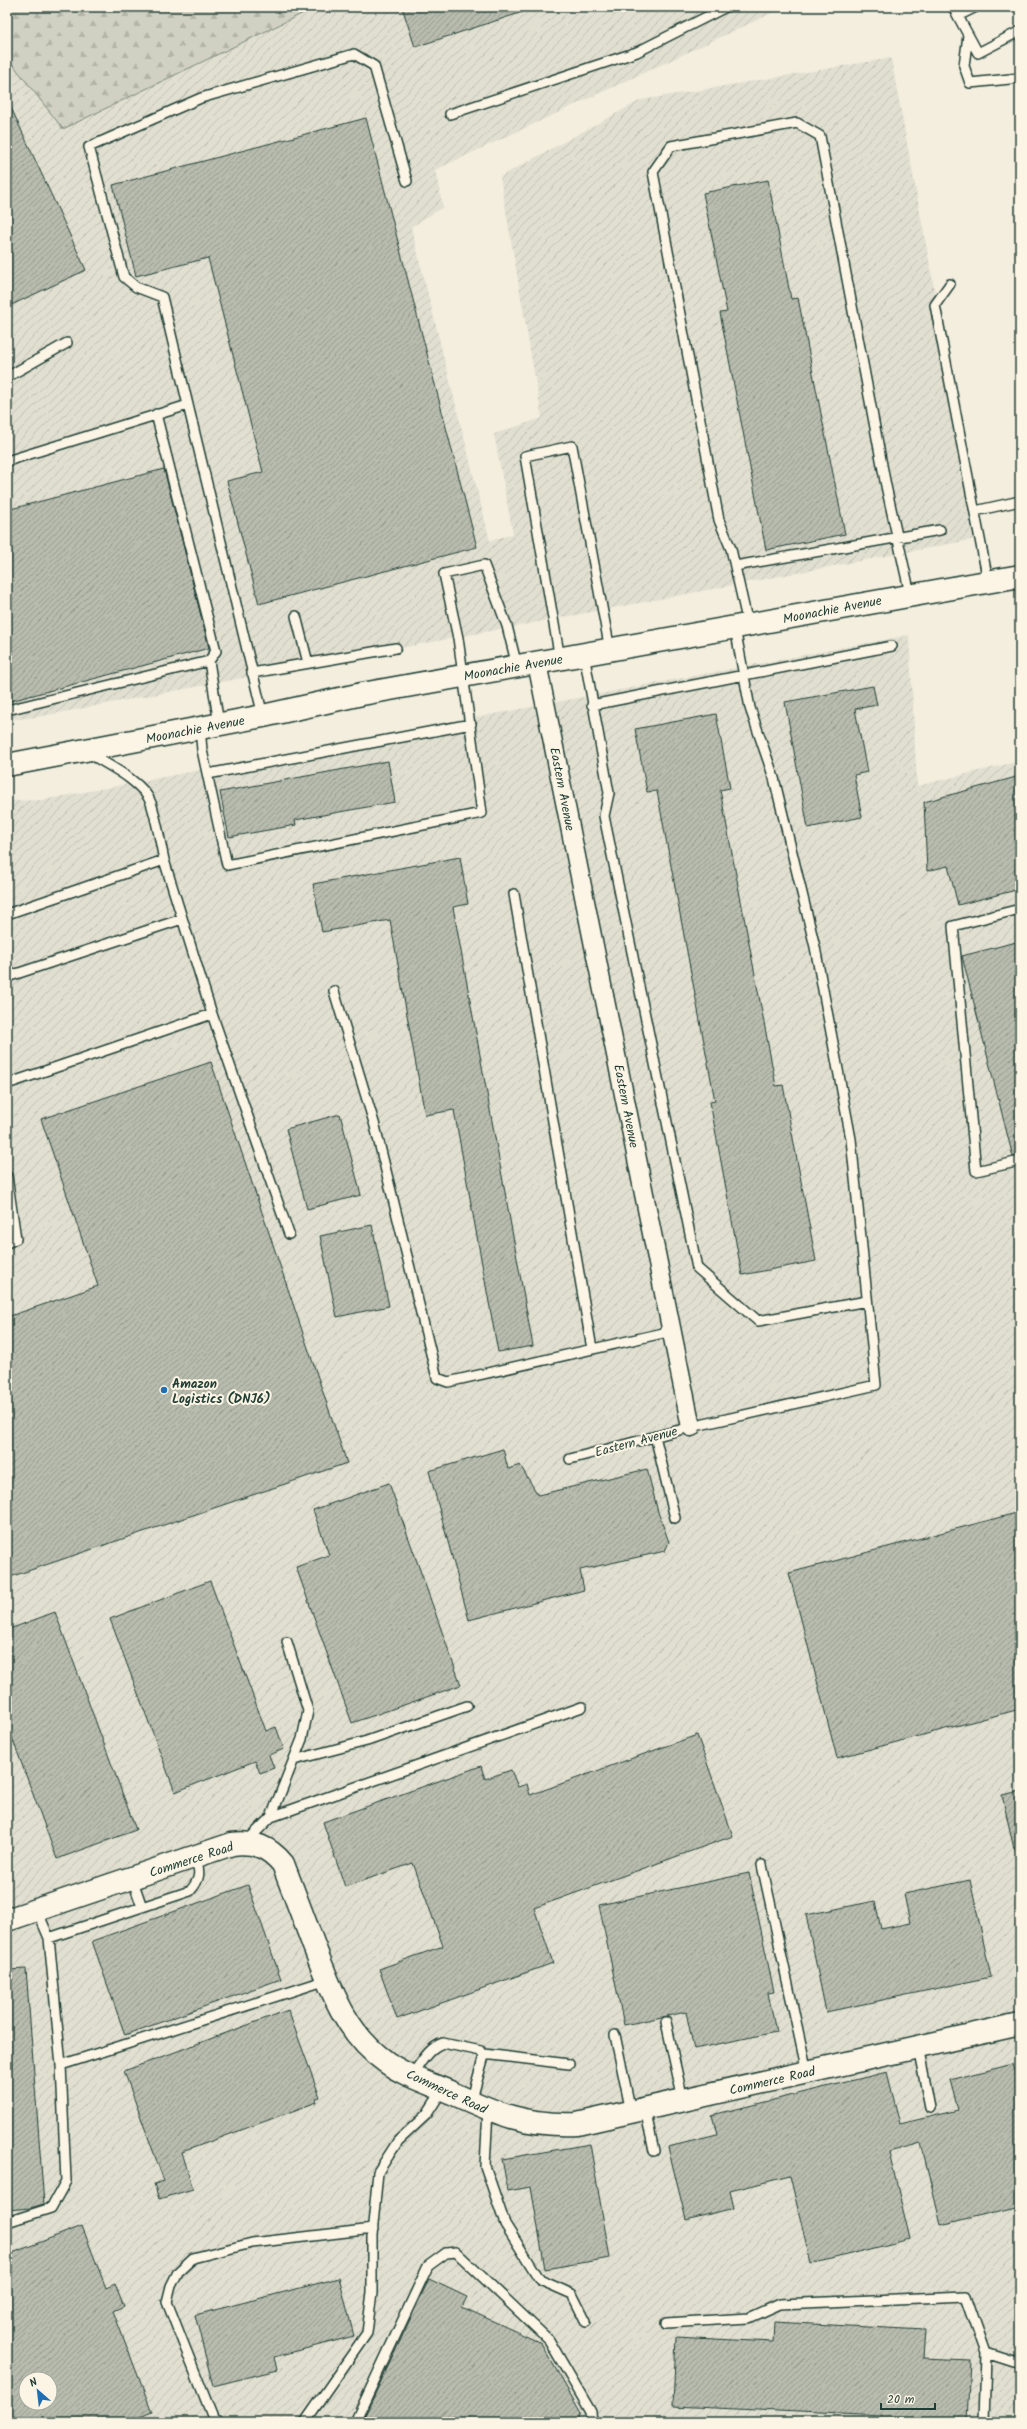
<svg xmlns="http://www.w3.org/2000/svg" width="1027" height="2429" font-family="Kalam,sans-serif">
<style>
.industrial{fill:url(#industrial-furrows);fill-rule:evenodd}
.forest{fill:url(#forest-firs);stroke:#78877b}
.building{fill:url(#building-hatch);stroke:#1f3d34;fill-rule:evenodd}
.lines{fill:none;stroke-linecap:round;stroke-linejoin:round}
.service-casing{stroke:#1f3d34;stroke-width:12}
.minor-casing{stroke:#1f3d34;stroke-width:21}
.tertiary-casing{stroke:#1f3d34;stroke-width:25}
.secondary-casing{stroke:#1f3d34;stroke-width:25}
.service{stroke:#fcf5e5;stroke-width:9}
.minor{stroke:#fcf5e5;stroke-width:18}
.tertiary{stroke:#fcf5e5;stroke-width:22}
.secondary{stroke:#fcf5e5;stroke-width:22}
.poi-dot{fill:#1f6fb2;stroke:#fcf5e5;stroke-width:1.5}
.labels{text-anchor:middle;stroke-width:4;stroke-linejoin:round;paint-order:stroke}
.street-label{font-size:13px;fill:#1f3d34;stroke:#fcf5e5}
.poi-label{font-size:13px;font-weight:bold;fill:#1f3d34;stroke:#fcf5e5;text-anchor:start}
</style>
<defs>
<pattern id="industrial-furrows" width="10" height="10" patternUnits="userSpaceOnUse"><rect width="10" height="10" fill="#e1dfd0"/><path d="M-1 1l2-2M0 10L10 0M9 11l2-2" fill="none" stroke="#c1c0b3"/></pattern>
<pattern id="forest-firs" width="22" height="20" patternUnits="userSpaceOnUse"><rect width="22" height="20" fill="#d0d1c2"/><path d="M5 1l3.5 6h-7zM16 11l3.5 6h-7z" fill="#b2b4a7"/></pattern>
<pattern id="building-hatch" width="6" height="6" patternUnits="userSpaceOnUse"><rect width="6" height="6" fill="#b8bcae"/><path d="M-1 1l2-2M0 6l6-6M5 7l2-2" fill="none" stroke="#959a8e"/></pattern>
</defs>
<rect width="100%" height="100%" fill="#f3eede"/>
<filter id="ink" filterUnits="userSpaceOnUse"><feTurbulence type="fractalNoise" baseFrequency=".025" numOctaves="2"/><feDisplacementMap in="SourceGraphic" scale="8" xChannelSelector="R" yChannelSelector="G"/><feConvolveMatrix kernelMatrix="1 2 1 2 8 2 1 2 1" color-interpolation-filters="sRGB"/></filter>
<g filter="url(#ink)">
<path class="industrial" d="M 316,7 L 785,7 L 435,170 L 443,207 L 411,227 L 490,541 L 513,534 L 494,434 L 542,418 L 500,177 L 641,100 L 891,58 L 981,538 L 37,717 L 7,720 L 7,57 L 64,128 Z
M 909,635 L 917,786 L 1020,761 L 1020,2422 L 7,2422 L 7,801 L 43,800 ZM 26,2379 L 50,2379 L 50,2403 L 26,2403 Z"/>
<path class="forest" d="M 7,7 L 316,7 L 63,129 L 7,57 Z"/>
<path class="building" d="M 402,7 L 528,7 L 529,10 L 415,47 Z
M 7,99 L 86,270 L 7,307 Z
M 366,118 L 477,547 L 259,604 L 227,481 L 263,472 L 208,258 L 136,276 L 113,185 Z
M 768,180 L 791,299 L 798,298 L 845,534 L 766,550 L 720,313 L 727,312 L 703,193 Z
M 164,469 L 209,648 L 7,702 L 7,510 Z
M 873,686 L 877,705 L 855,709 L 867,772 L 854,775 L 862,817 L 808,828 L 785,702 Z
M 716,714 L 730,788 L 720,790 L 776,1086 L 783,1085 L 816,1261 L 742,1275 L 710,1102 L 715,1101 L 657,791 L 647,792 L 635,729 Z
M 388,761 L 395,802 L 295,820 L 296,825 L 229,837 L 220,792 Z
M 1020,776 L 1020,889 L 958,905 L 948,866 L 927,871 L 924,802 Z
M 460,857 L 468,904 L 453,907 L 533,1346 L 498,1352 L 454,1110 L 425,1115 L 390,920 L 322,932 L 313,884 Z
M 1020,941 L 1020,1155 L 1013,1157 L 962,956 Z
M 211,1062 L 347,1463 L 7,1578 L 7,1317 L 98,1286 L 41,1119 Z
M 340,1114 L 361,1195 L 307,1209 L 286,1129 Z
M 372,1225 L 389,1306 L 337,1317 L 320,1236 Z
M 503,1449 L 508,1469 L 520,1465 L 538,1495 L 647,1469 L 658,1512 L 669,1542 L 665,1551 L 580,1570 L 584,1590 L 469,1620 L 429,1471 Z
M 389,1483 L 461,1685 L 352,1723 L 296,1567 L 329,1555 L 313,1510 Z
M 1020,1512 L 1020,1709 L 837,1758 L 789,1573 Z
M 210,1581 L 266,1731 L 276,1727 L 284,1749 L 269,1755 L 274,1768 L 260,1773 L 255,1761 L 175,1792 L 110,1619 Z
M 55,1612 L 136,1830 L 57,1859 L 7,1724 L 7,1630 Z
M 697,1735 L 733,1836 L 534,1908 L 553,1963 L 397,2019 L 379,1969 L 443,1946 L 413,1863 L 345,1887 L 323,1822 L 481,1766 L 485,1779 L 511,1770 L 518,1787 L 527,1784 L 530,1795 Z
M 1020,1791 L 1020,1848 L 1014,1849 L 1002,1795 Z
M 749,1873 L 774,1992 L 768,1993 L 776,2032 L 694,2049 L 686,2012 L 624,2025 L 599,1905 Z
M 970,1880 L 991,1977 L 826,2012 L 806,1915 L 875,1901 L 881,1929 L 910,1923 L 904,1894 Z
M 248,1885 L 281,1979 L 125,2035 L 92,1941 Z
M 26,1969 L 44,2204 L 30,2208 L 7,2210 L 7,1970 Z
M 288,2010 L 320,2097 L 316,2099 L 317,2102 L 182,2152 L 193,2189 L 159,2199 L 154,2184 L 164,2181 L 124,2071 Z
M 1013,2064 L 1020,2091 L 1020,2206 L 941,2225 L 921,2143 L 889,2152 L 910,2239 L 811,2264 L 790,2176 L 730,2191 L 734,2208 L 686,2220 L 668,2147 L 717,2135 L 712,2115 L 887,2072 L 900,2124 L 958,2110 L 950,2080 Z
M 590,2144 L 610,2258 L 545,2269 L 531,2187 L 508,2191 L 502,2159 Z
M 82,2226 L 106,2288 L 115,2284 L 124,2306 L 113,2311 L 152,2412 L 128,2422 L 7,2422 L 7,2255 ZM 26,2379 L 50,2379 L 50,2403 L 26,2403 Z
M 339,2278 L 354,2336 L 274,2357 L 277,2370 L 213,2386 L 195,2315 Z
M 429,2279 L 467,2297 L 462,2307 L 541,2343 L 581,2413 L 577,2422 L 362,2422 Z
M 774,2322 L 925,2330 L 923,2358 L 970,2360 L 967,2422 L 882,2422 L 882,2416 L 673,2406 L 676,2337 L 773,2342 Z"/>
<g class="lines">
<g class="service-casing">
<path id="service" d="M 953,7 L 978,53 L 1020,31
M 958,16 L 976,7
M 968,35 L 964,66 L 970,83 L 1020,78
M 450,114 L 637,52 L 726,7
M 950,284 L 935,305 L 988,581
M 7,377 L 67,343
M 156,414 L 216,651 L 209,661 L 219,724
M 7,461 L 188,405
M 975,511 L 1020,501
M 735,566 L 940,530
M 296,616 L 308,663
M 748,624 L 731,549 L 719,520 L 653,172 L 671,146 L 797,123 L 820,136 L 886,486 L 910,594
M 584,654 L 609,793 L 604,816 L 697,1268 L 758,1321 L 867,1301
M 560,659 L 525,456 L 572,446 L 610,650
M 252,673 L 396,648
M 592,705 L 892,646
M 7,710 L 209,661
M 263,716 L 162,297 L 136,287 L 124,277 L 89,147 L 201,98 L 354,54 L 374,66 L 407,181
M 200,728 L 202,750 L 227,865 L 482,813 L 458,638 L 444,574 L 484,565 L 507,626 L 517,666
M 88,753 C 106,764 144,782 151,803 C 157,821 160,841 164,860
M 208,774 L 471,724
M 514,894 L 592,1349
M 1020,909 L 953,926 L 976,1171 L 1020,1161
M 7,914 L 164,860 L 212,1014 L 7,1084
M 7,977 L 182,919
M 334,991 L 375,1126 L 437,1378 L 448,1382 L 672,1331
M 212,1014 L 289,1234
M 7,1176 L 16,1239 L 7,1243
M 655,1436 L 675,1518
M 570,1459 L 691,1427 L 876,1385 L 851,1139 L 815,947 L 774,778 L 750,708 L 735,628
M 294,1760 L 367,1741 L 467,1706
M 271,1817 L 302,1739 L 308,1711 L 287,1642
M 247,1841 L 271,1817 L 582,1707
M 762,1865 L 807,2072
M 132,1878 L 142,1907
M 37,1910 L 49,1938 L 61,2065
M 49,1938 L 190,1891 C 201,1879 200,1872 196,1857
M 666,2022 L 683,2100
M 615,2035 L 631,2112
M 918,2047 L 930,2108
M 484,2054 L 569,2064
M 412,2075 C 421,2063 428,2048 443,2043 L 481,2051 L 484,2056 L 471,2102
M 645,2109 L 654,2151
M 488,2110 L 485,2166 L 505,2224 L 540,2280 L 572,2294 L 586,2322
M 7,2222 L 51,2208 L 66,2181 L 61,2065 L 327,1980
M 666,2323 L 749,2318 L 780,2304 L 966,2296 L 986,2353 L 1014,2362 L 1020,2362
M 219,2422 L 213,2418 L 167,2302 L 171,2286 L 178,2272 L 193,2258 L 252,2243 L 373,2229
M 305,2422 L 367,2333 L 372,2292 L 372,2235 L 378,2172 L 398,2141 L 427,2114 L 443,2089
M 355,2422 L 428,2266 L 446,2253 L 456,2252 L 549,2340 L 591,2412 L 592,2422
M 984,2422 L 986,2353"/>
</g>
<g class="minor-casing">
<path id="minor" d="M 537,663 L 691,1427"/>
</g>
<g class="tertiary-casing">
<path id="tertiary" d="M 7,1920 L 232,1844 C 254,1841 269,1847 283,1864 C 293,1891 304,1919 314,1946 C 331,1990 346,2034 386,2062 C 405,2076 431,2084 452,2093 C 498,2114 525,2126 577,2124 L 1020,2024"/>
</g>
<g class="secondary-casing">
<path id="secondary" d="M 7,765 L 263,716 L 362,694 L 1020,576"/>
</g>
<use href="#service" class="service"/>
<use href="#minor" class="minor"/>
<use href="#tertiary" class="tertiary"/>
<use href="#secondary" class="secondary"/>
</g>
</g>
<circle class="poi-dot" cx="164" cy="1390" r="4"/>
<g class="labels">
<g class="street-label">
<text transform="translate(832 609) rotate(-11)" y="5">Moonachie Avenue</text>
<text transform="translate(513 667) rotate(-10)" y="5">Moonachie Avenue</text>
<text transform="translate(195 729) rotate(-11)" y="5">Moonachie Avenue</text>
<text transform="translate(563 789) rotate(79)" y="5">Eastern Avenue</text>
<text transform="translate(627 1106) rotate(79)" y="5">Eastern Avenue</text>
<text transform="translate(636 1441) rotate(-15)" y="5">Eastern Avenue</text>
<text transform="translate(191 1859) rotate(-18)" y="5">Commerce Road</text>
<text transform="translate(772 2080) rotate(-13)" y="5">Commerce Road</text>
<text transform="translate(447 2091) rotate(25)" y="5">Commerce Road</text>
</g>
<g class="poi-label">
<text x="172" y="1388">Amazon<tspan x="172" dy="15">Logistics (DNJ6)</tspan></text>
</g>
</g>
<rect width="1027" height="2429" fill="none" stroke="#fcf5e5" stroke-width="24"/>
<rect x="12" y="12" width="1003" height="2405" fill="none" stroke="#1f3d34" stroke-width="1.5" filter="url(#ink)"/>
<g transform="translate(38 2391) rotate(332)"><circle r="19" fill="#fcf5e5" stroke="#a4ab9e"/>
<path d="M0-3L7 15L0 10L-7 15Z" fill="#1f6fb2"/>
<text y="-6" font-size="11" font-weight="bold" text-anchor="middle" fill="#1f3d34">N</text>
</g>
<path d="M881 2403v6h54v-6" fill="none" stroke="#1f3d34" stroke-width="2"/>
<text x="887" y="2403" font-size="12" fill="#1f3d34" stroke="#fcf5e5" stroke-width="3" paint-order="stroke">20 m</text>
</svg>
